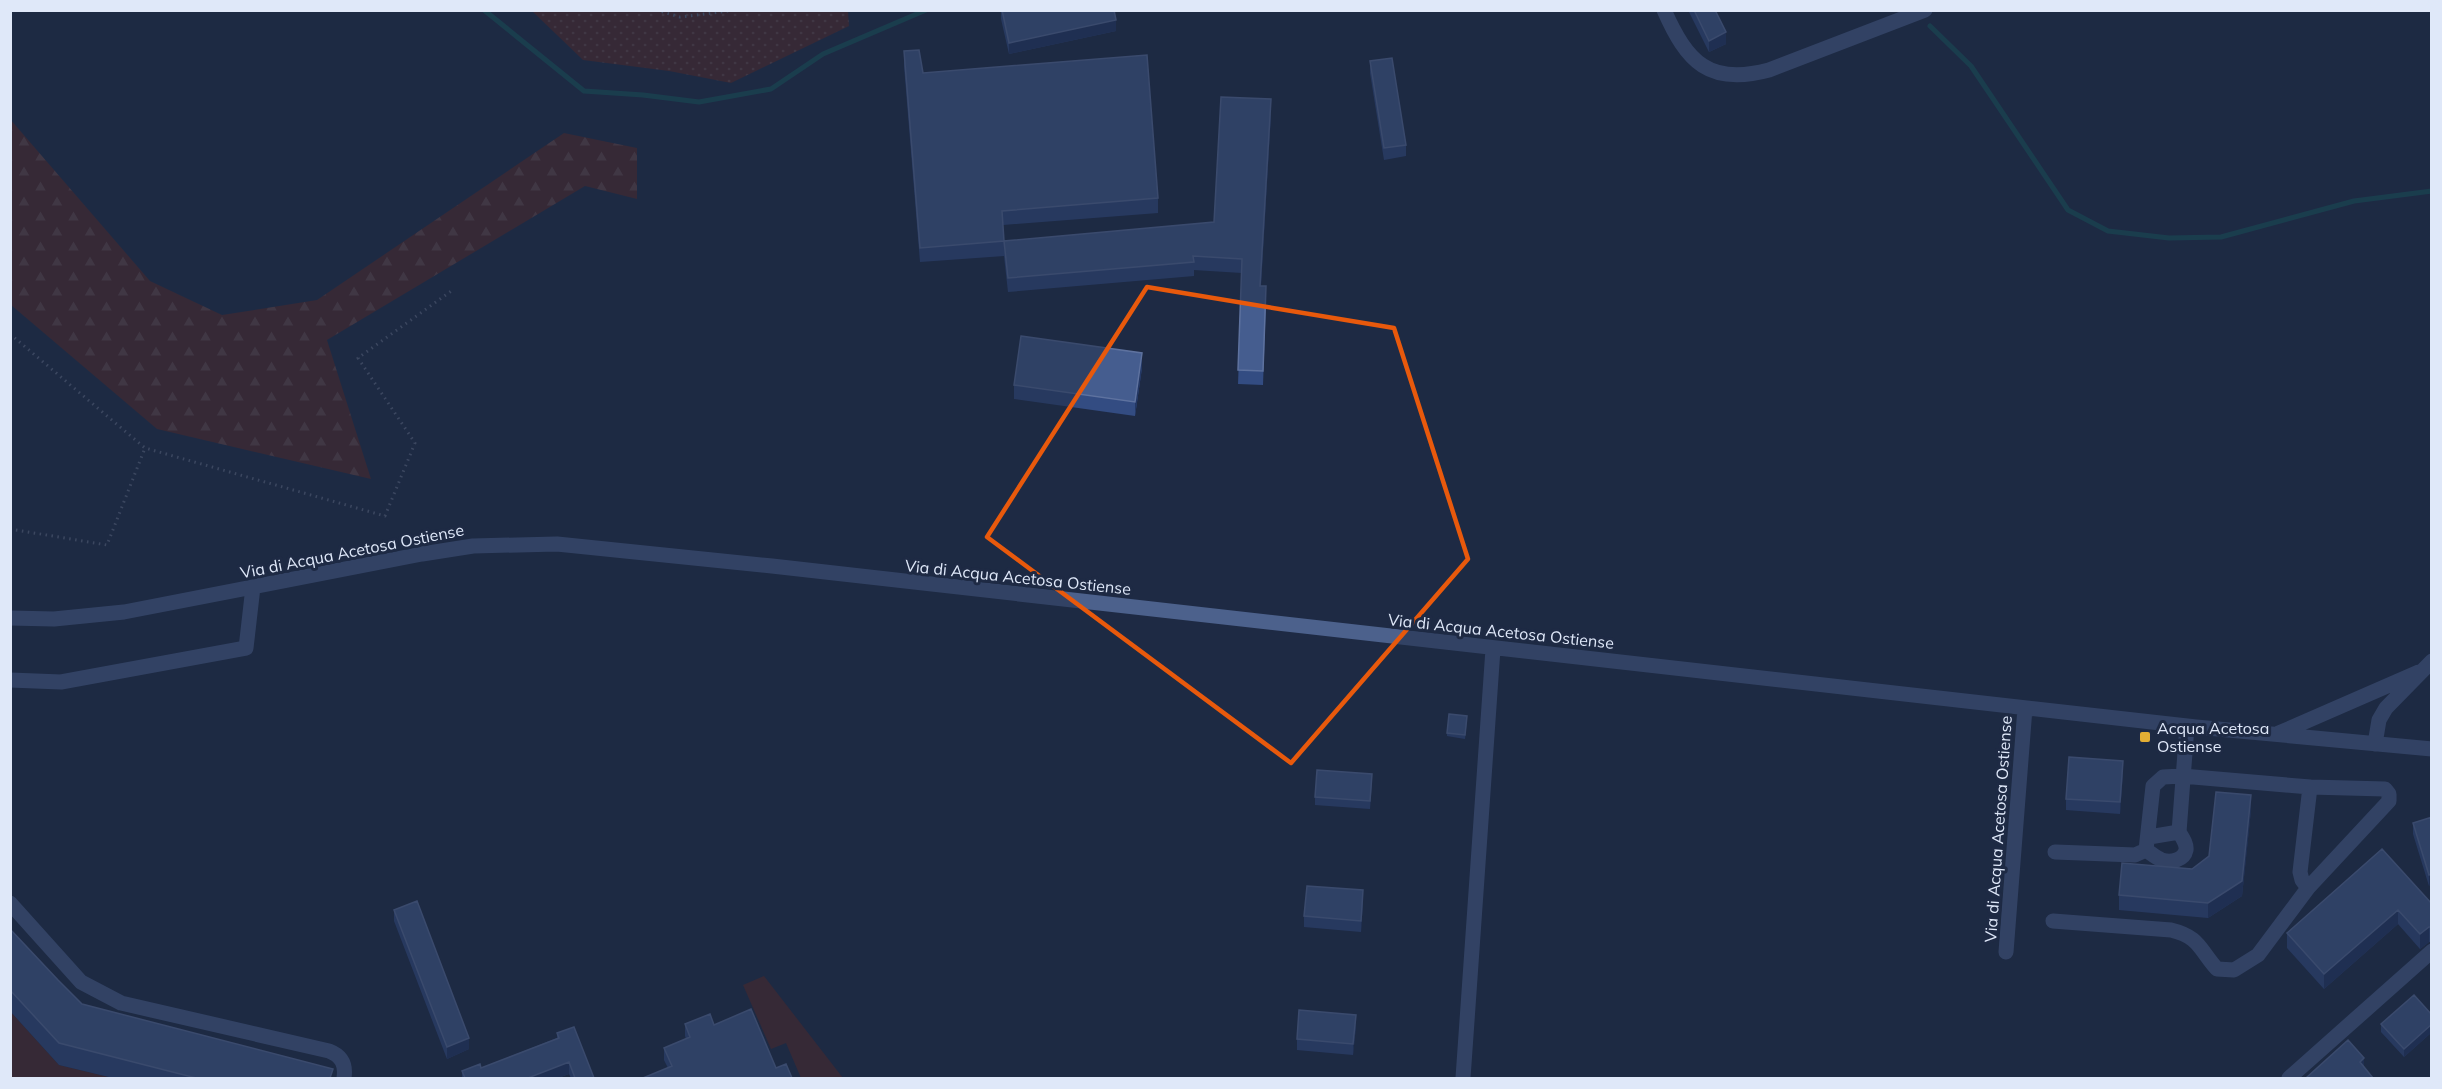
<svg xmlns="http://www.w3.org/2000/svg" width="2442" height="1089" font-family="Mulish,sans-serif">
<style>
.forest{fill:url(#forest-firs)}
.park{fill:url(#park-dots)}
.garden{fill:#542826}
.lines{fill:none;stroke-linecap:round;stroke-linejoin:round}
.stream{stroke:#17555a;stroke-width:5}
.path{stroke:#606b82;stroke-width:3;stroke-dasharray:1.5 4.5;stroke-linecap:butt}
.minor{stroke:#4c618c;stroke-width:15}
.wall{fill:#334c82}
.shaded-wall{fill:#233764}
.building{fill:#455d8f;stroke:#5e729f;stroke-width:1.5}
.marked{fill:none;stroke:#e8590c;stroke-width:4.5;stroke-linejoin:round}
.poi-dot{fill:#e3ae34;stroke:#1e2a44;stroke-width:2}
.labels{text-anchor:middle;stroke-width:6;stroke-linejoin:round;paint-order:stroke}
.street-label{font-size:16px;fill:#dfe8f9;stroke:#1e2a44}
.poi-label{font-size:16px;fill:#dfe8f9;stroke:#1e2a44;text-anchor:start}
</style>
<defs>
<pattern id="forest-firs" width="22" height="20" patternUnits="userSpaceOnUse" patternTransform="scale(1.5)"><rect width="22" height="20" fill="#542826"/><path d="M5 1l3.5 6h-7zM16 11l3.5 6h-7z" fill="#6c4746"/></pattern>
<pattern id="park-dots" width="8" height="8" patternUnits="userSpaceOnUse" patternTransform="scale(1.5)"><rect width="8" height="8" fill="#542826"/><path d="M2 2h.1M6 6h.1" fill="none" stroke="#6c4746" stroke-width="1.8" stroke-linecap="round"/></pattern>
</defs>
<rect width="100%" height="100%" fill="#1e2a44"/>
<path class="forest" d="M 10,119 L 150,281 L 222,315 L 317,300 L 564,133 L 637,148 L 637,199 L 585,186 L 327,340 L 371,479 L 157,429 L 11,305 Z"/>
<path class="park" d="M 848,11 L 849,26 L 731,83 L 669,71 L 583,60 L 532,11 Z"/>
<path class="garden" d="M 764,976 L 843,1078 L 801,1078 L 786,1043 L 771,1049 L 743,985 Z
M 10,1011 L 59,1065 L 113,1078 L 11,1078 Z"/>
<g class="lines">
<path class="stream" d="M 484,10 L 584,91 L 643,95 L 699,102 L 771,89 L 823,54 L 926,10
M 1930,26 L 1971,66 L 2068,210 L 2108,231 L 2169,238 L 2221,237 L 2354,201 L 2432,191"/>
<path class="path" d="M 656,10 L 680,17 L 737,10
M 10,334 L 145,448 L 385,516 L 415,443 L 358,358 L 454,289
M 10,529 L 107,545 L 145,448"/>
<path class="minor" d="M 1664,10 C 1687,62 1709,86 1769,70 L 1925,10
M 10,618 L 54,619 L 124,612 L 422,554 L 473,546 L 557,544 L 772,566 L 2196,727 L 2432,749
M 10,680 L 61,682 L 246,648 L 253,587
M 2279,733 L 2419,672
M 2375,744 L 2379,720 L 2386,708 L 2432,661
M 2149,837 L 2179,832
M 2146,850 C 2151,853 2156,858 2162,860 C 2171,863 2184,860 2186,850 C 2187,844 2182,837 2179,832 L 2187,726
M 2308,888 L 2302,880 L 2300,872 L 2310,787
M 10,903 L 81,982 L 121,1003 L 329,1051 C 342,1056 346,1065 344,1078
M 2053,921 L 2171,930 C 2200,937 2199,949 2217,969 L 2234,970 L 2258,955 L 2308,888 L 2389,801 L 2389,794 L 2385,789 L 2310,787 L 2182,776 L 2163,777 L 2153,786 L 2146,850 L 2135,855 L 2055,852
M 2006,952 L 2025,708
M 1463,1078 L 1493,649
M 2289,1078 L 2432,951"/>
</g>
<path class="wall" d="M 1001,10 L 1114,10 L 1116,31 L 1009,54 L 1001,19 Z
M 1688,10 L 1715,10 L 1726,44 L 1709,52 Z
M 904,51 L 923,73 L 1158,198 L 1158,213 L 1003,225 L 1004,241 L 1214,222 L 1271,114 L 1261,286 L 1266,300 L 1263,385 L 1238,384 L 1242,273 L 1194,270 L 1194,276 L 1008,292 L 1004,256 L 920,262 L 904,66 Z
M 1370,61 L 1406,145 L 1406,156 L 1384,160 L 1370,73 Z
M 1142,368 L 1135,416 L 1014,399 L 1014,385 Z
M 1467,720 L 1465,739 L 1447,736 L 1447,733 Z
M 2123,772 L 2120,814 L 2066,810 L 2066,799 Z
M 1372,782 L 1370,809 L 1315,805 L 1315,797 Z
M 2251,810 L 2242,896 L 2208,918 L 2119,910 L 2119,895 L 2192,869 L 2209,856 Z
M 2432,817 L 2429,886 L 2413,834 L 2413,823 Z
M 2382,849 L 2432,904 L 2432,942 L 2429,942 L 2420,949 L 2398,924 L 2324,989 L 2287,948 L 2287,933 Z
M 1363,901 L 1361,932 L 1304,927 L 1304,916 Z
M 394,910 L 469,1049 L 447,1059 L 394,921 Z
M 10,929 L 58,980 L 82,1004 L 333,1078 L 113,1078 L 59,1065 L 10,1011 Z
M 2432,1015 L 2432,1032 L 2404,1057 L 2381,1032 L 2381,1024 Z
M 685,1024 L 714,1025 L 792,1078 L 668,1068 L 664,1060 L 664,1048 L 686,1039 L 685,1036 Z
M 1356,1026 L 1353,1055 L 1297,1050 L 1297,1039 Z
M 557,1033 L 594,1078 L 571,1078 L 569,1074 L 558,1078 L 462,1078 L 462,1071 L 481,1068 L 557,1038 Z"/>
<path class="shaded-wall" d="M 1116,20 L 1116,31 L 1009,54 L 1009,43 Z
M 1726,32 L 1726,44 L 1709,52 L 1709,41 Z
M 1271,99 L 1271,114 L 1260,300 L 1260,286 Z
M 1142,353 L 1142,368 L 1135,416 L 1135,402 Z
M 2123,761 L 2123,772 L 2120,814 L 2120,802 Z
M 2251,795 L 2251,810 L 2242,896 L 2208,918 L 2208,903 Z
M 2432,874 L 2432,885 L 2429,886 L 2429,875 Z
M 1363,890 L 1363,901 L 1361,932 L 1361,921 Z
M 2398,910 L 2398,924 L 2324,989 L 2324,974 Z
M 2429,927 L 2429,942 L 2420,949 L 2420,934 Z
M 1356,1015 L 1356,1026 L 1353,1055 L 1353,1044 Z
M 2432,1024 L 2432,1032 L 2404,1057 L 2404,1049 Z
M 469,1038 L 469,1049 L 447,1059 L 447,1047 Z
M 2364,1058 L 2364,1073 L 2360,1062 Z
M 569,1062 L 569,1074 L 558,1078 L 528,1078 Z"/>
<path class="building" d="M 1002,10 L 1114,10 L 1116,20 L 1009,43 Z
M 1694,10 L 1715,10 L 1726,32 L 1709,41 Z
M 919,50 L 923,73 L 1147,55 L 1158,198 L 1002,211 L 1004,241 L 920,248 L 904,51 Z
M 1392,58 L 1406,145 L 1384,148 L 1370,61 Z
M 1221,97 L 1271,99 L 1260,286 L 1266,286 L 1263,371 L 1238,370 L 1242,259 L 1193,256 L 1194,262 L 1008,278 L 1004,241 L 1214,222 Z
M 1021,336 L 1142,353 L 1135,402 L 1014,385 Z
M 1449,714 L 1467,716 L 1465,735 L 1447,733 Z
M 2069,757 L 2123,761 L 2120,802 L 2066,799 Z
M 1317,770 L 1372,774 L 1370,801 L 1315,797 Z
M 2216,792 L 2251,795 L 2242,881 L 2208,903 L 2119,895 L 2122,863 L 2192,869 L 2209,856 Z
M 2432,817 L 2432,874 L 2429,875 L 2413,823 Z
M 2382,849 L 2432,904 L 2432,927 L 2429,927 L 2420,934 L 2398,910 L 2324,974 L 2287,933 Z
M 1307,886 L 1363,890 L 1361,921 L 1304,916 Z
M 417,901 L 469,1038 L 447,1047 L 394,910 Z
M 10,929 L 58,980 L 82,1004 L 333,1069 L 330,1078 L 196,1078 L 59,1043 L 10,990 Z
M 2414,995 L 2432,1015 L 2432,1024 L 2404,1049 L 2381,1024 Z
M 751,1009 L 776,1068 L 786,1064 L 792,1078 L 643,1078 L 672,1066 L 664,1048 L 690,1037 L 685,1024 L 710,1014 L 714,1025 Z
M 1299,1010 L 1356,1015 L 1353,1044 L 1297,1039 Z
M 574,1027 L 594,1078 L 575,1078 L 569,1062 L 528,1078 L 465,1078 L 462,1071 L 480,1064 L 481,1068 L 559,1038 L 557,1033 Z
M 2348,1040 L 2364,1058 L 2360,1062 L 2373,1078 L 2306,1078 Z"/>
<path d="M0 0H2442V1089H0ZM 1147,287 L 1394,328 L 1468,559 L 1291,763 L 987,537 Z" fill="#1e2a44" fill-opacity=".55" fill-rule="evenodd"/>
<path class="marked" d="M 1147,287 L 1394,328 L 1468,559 L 1291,763 L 987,537 Z"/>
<rect class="poi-dot" x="2139" y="731" width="12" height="12" rx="3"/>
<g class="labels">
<g class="street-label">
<text transform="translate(352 551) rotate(-11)" y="6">Via di Acqua Acetosa Ostiense</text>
<text transform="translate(1018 577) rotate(6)" y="6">Via di Acqua Acetosa Ostiense</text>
<text transform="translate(1501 631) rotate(6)" y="6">Via di Acqua Acetosa Ostiense</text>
<text transform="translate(1998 829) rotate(-86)" y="6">Via di Acqua Acetosa Ostiense</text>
</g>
<g class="poi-label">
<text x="2157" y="734">Acqua Acetosa<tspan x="2157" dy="18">Ostiense</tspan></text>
</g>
</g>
<rect width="2442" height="1089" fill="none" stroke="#dfe8f9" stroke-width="24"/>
</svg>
